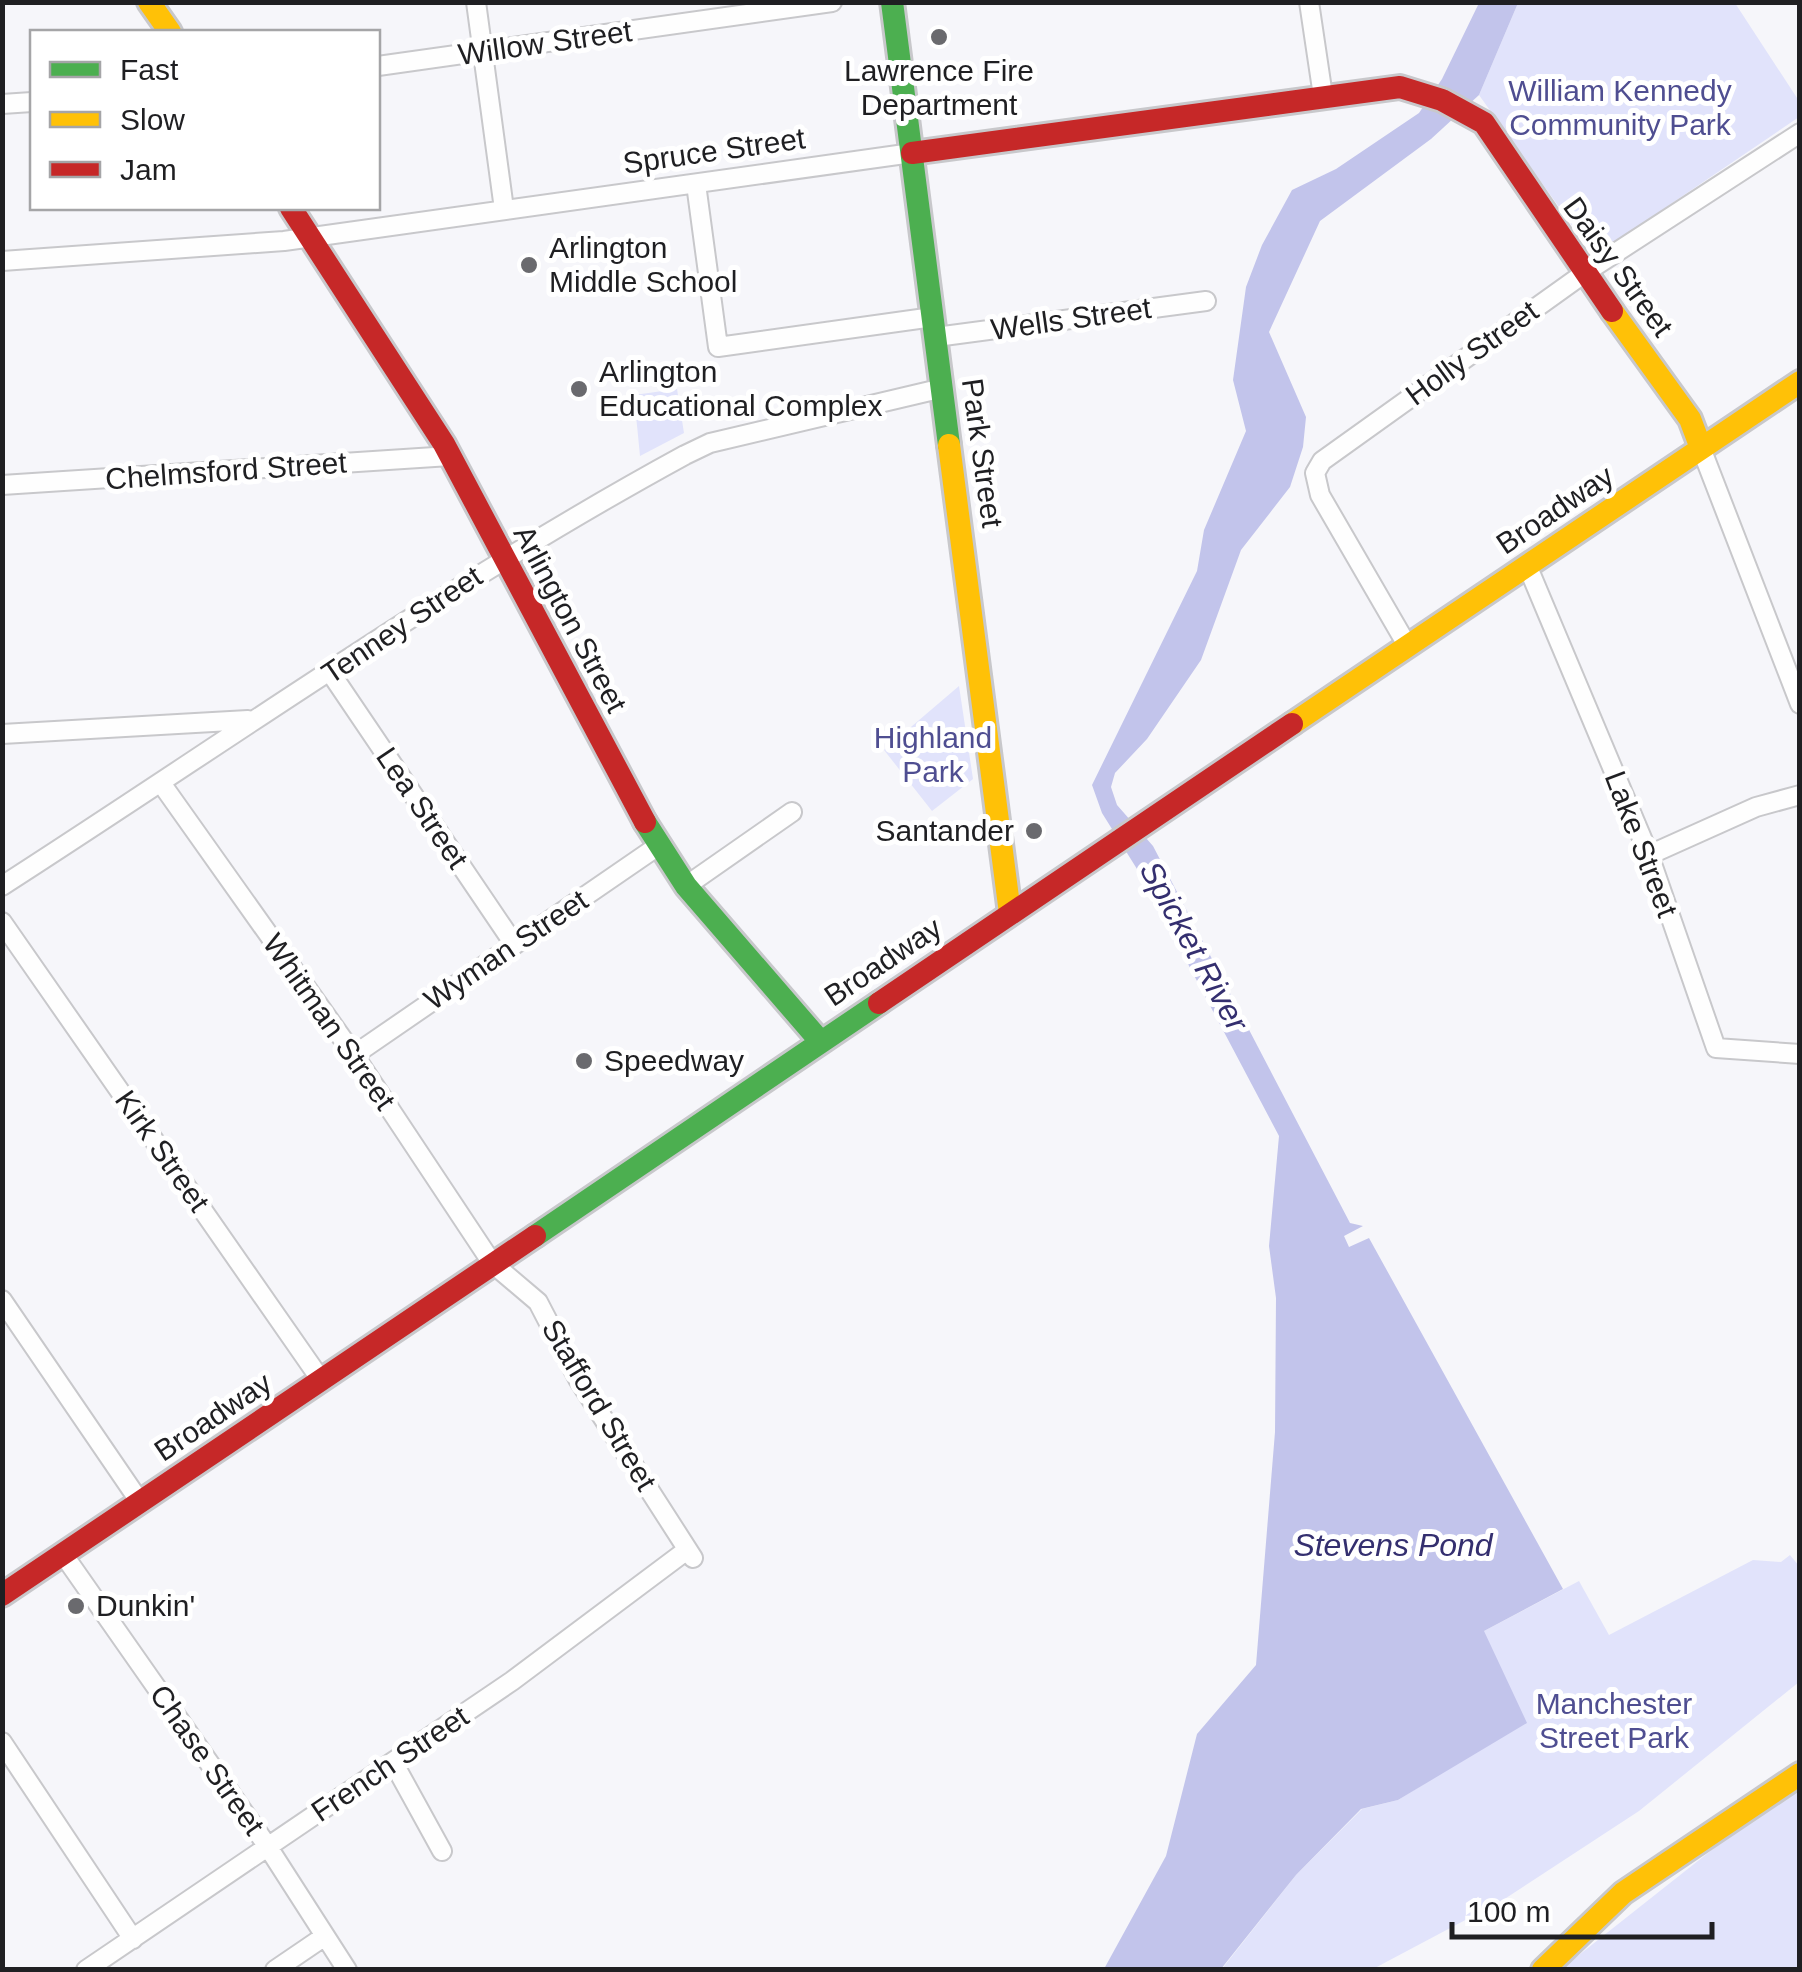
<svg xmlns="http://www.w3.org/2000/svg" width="1802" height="1972" font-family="Helvetica,sans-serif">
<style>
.green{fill:#e1e3fb}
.water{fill:#c2c4eb}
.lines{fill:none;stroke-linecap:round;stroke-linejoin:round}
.street-casing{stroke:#c8c8cb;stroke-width:22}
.fast-casing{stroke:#c8c8cb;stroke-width:28}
.slow-casing{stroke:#c8c8cb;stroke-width:28}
.jam-casing{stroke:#c8c8cb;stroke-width:28}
.street{stroke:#fefefe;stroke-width:18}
.fast{stroke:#4caf50;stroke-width:22}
.slow{stroke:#ffc107;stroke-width:22}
.jam{stroke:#c62828;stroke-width:22}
.poi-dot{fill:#6a6a6e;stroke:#fff;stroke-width:4}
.labels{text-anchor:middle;stroke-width:10;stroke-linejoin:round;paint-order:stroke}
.street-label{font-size:30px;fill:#1f1f22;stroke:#fff}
.poi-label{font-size:30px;fill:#1f1f22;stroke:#fff;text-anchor:start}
.park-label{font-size:30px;fill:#4f4e91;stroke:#fff}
.water-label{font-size:32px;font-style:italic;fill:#342f6f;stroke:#fff}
</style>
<rect width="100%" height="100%" fill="#f6f6fa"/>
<path class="green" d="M 1518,3 L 1735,3 L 1799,101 L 1799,117 L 1594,256 L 1479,95 Z
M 677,389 L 684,433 L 640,456 L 634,395 Z
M 959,686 L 973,779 L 932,811 L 884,750 Z
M 1790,1555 L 1799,1566 L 1799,1682 L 1639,1811 L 1503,1900 L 1373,1969 L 1221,1970 L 1296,1875 L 1362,1809 L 1398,1800 L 1424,1784 L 1484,1631 L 1579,1581 L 1609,1635 L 1753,1560 L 1781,1562 Z
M 1799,1781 L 1799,1969 L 1560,1970 Z"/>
<path class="water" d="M 1479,3 L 1518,3 L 1479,95 L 1431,139 L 1320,221 L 1269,332 L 1306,417 L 1303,447 L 1290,487 L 1241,550 L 1201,660 L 1147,739 L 1115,773 L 1111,787 L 1117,805 L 1153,846 L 1350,1223 L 1363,1226 L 1344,1236 L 1349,1247 L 1369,1238 L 1563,1589 L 1484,1631 L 1527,1723 L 1398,1800 L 1361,1809 L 1296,1875 L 1221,1969 L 1104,1969 L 1166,1856 L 1197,1734 L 1256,1665 L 1275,1432 L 1276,1298 L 1269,1246 L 1279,1136 L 1142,877 L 1102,813 L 1092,785 L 1197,571 L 1204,530 L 1246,431 L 1233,380 L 1246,287 L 1262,245 L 1292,190 L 1336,169 L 1419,113 L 1442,79 Z"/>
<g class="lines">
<g class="street-casing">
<path id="street" d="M 476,2 L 504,209
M 1309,2 L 1323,96
M 378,66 L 832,2
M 2,104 L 32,102
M 696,184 L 718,347 L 933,317
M 2,261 L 284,241 L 912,153
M 936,337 L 1206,301
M 1701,448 L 1800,704
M 2,485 L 450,456
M 1527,565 L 1649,855 L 1716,1048 L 1800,1054
M 1407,645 L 1320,495 L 1315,473 L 1322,461 L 1586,272 L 1800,133
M 330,672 L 514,944
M 2,734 L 248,720
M 161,783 L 354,1055 L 492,1263 L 538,1302 L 578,1379 L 693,1558
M 1649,855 L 1756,807 L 1800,795
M 2,886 C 229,740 448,584 685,455 L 710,443 L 943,388
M 686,886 L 792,812
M 2,922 L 321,1380
M 354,1055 L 658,846
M 2,1300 L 140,1502
M 63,1554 L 268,1847 L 347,1970
M 2,1742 L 133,1939
M 393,1762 L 442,1851
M 86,1970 L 512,1681 L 687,1550
M 275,1970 L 325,1936"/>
</g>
<g class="fast-casing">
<path id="fast" d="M 892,2 L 949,445
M 645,822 L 686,886 L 820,1041
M 535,1236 L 879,1003"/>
</g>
<g class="slow-casing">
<path id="slow" d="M 149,2 L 170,32
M 1612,311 L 1690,419 L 1701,448
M 949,445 L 1010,913
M 1292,724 L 1800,382
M 1543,1970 L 1623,1893 L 1800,1774"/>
</g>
<g class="jam-casing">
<path id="jam" d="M 912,153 L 1400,87 L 1442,100 L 1484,123 L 1612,311
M 291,208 L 444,444 L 645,822
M 879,1003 L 1292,724
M 2,1595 L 535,1236"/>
</g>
<use href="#street" class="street"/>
<use href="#fast" class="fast"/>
<use href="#slow" class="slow"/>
<use href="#jam" class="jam"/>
</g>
<g class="poi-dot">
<circle cx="939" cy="37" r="10"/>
<circle cx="529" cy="265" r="10"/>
<circle cx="579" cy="389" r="10"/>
<circle cx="1034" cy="831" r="10"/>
<circle cx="584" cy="1061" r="10"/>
<circle cx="76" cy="1606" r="10"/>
</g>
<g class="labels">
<g class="street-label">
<text transform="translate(545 43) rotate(-8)" y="10">Willow Street</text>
<text transform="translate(714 151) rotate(-8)" y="10">Spruce Street</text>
<text transform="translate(1618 267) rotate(54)" y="10">Daisy Street</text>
<text transform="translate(1071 319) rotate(-8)" y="10">Wells Street</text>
<text transform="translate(1472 353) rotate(-36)" y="10">Holly Street</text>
<text transform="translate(982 453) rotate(82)" y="10">Park Street</text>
<text transform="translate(226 471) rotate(-4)" y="10">Chelmsford Street</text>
<text transform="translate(1555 510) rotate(-34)" y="10">Broadway</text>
<text transform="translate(570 619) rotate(62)" y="10">Arlington Street</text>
<text transform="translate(402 625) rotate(-34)" y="10">Tenney Street</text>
<text transform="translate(422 808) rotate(56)" y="10">Lea Street</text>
<text transform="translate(1641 844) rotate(69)" y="10">Lake Street</text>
<text transform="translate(506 950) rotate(-34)" y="10">Wyman Street</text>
<text transform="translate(883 962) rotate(-34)" y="10">Broadway</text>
<text transform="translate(329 1022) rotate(55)" y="10">Whitman Street</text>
<text transform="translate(162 1151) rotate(55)" y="10">Kirk Street</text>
<text transform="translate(599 1405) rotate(59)" y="10">Stafford Street</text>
<text transform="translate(213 1417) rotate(-34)" y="10">Broadway</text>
<text transform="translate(207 1760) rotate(55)" y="10">Chase Street</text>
<text transform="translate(390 1764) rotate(-34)" y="10">French Street</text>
</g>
<g class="poi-label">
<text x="939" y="81" text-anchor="middle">Lawrence Fire<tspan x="939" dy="34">Department</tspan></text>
<text x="549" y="258">Arlington<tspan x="549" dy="34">Middle School</tspan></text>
<text x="599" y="382">Arlington<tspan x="599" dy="34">Educational Complex</tspan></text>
<text x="1014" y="841" text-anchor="end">Santander</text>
<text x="604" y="1071">Speedway</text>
<text x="96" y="1616">Dunkin'</text>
</g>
<g class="park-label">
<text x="1620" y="101">William Kennedy<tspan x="1620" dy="34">Community Park</tspan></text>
<text x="933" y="748">Highland<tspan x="933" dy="34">Park</tspan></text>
<text x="1614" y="1714">Manchester<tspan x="1614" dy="34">Street Park</tspan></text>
</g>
<g class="water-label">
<text transform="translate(1194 946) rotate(61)" y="11">Spicket River</text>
<text x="1393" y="1556">Stevens Pond</text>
</g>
</g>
<rect width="1802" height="1972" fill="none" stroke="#1f1f22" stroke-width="10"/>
<rect x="30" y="30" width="350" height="180" fill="#ffffff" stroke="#a5a5a7" stroke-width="2.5"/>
<rect x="50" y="62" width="50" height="15" fill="#4caf50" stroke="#a5a5a7" stroke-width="2.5"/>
<text x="120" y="80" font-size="30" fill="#1f1f22">Fast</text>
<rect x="50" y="112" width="50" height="15" fill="#ffc107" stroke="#a5a5a7" stroke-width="2.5"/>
<text x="120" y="130" font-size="30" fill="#1f1f22">Slow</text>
<rect x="50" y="162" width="50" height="15" fill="#c62828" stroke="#a5a5a7" stroke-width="2.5"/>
<text x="120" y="180" font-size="30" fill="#1f1f22">Jam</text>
<path d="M1452 1922v15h260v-15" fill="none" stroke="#1f1f22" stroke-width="5"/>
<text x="1467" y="1922" font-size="30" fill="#1f1f22" stroke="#ffffff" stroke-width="8" paint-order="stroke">100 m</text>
</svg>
